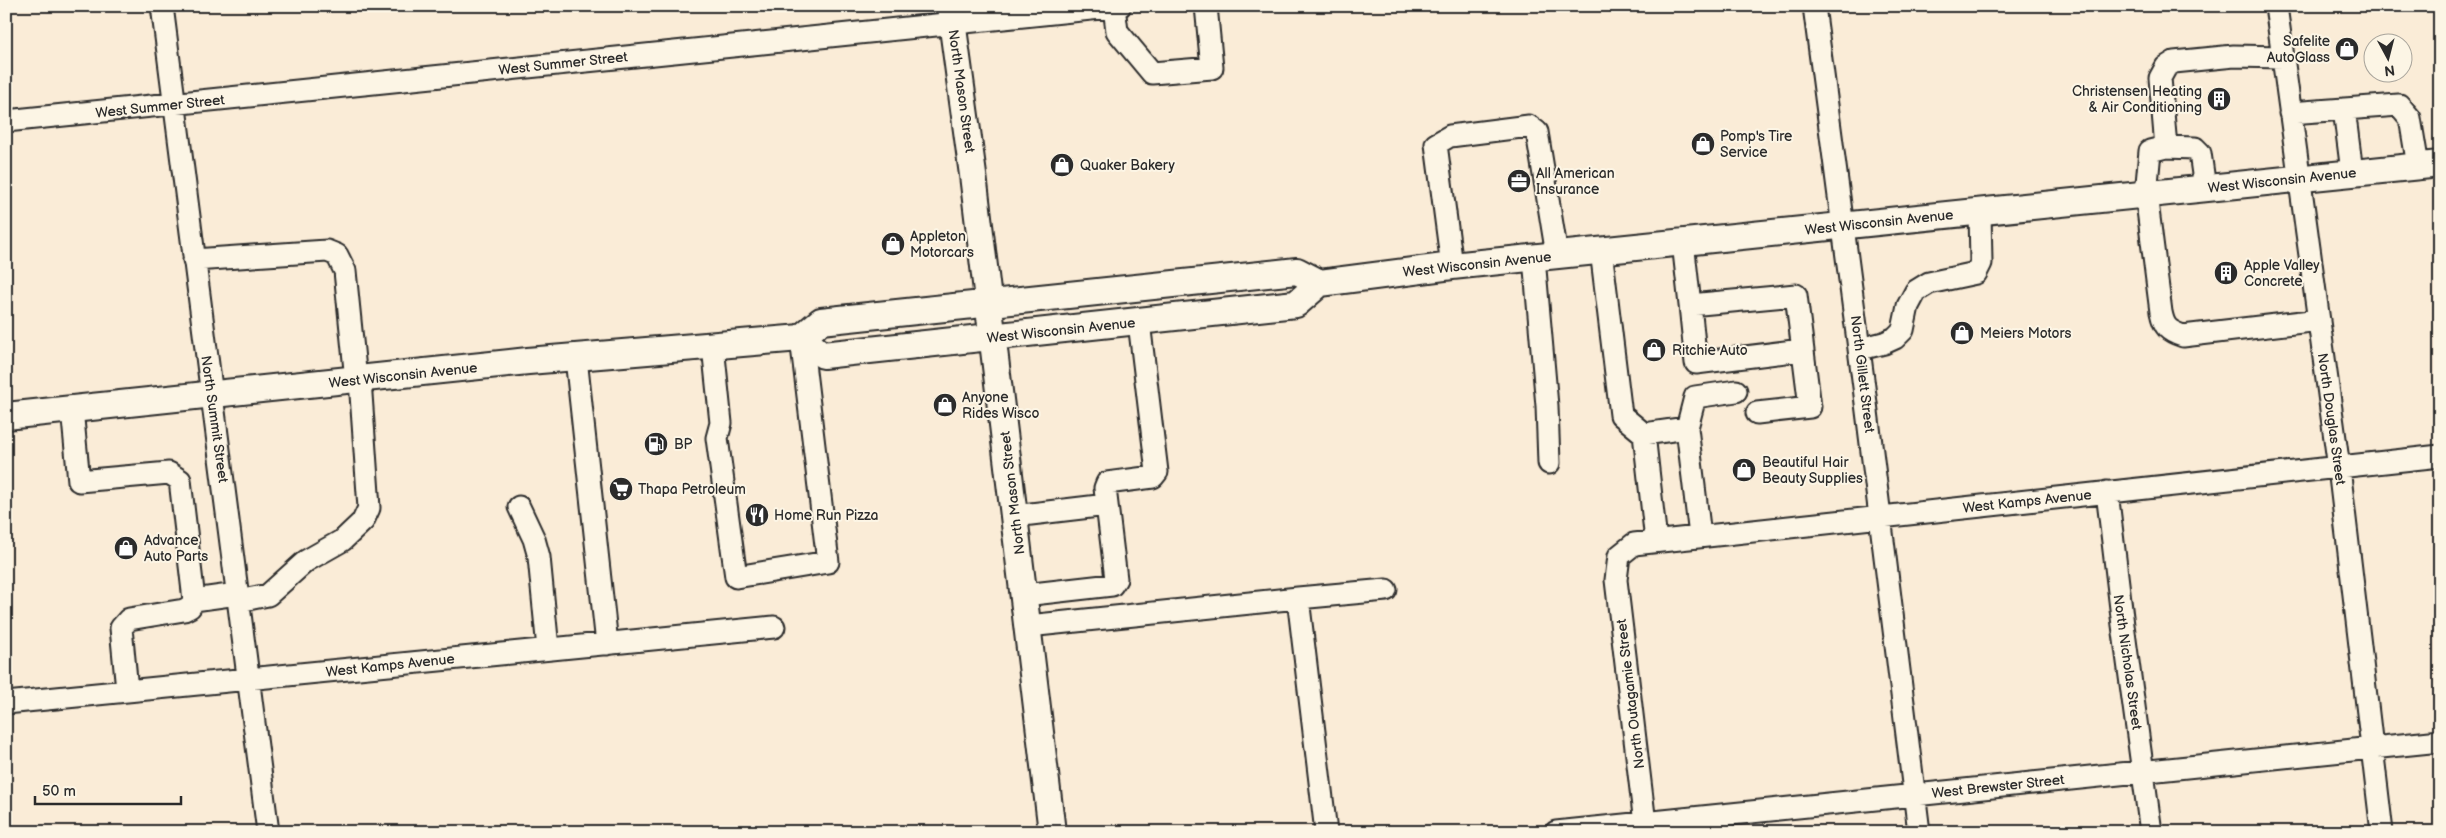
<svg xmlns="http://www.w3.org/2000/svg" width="2446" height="838" font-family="'Balsamiq Sans',sans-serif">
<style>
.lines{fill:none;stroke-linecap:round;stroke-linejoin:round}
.minor-casing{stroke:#2b2b2b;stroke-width:25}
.major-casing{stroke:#2b2b2b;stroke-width:30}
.minor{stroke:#fcf5e5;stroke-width:21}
.major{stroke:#fcf5e5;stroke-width:26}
.labels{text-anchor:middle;stroke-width:4;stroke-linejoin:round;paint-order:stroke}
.poi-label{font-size:14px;fill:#2b2b2b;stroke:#fcf5e5;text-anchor:start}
.street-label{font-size:14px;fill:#2b2b2b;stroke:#fcf5e5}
</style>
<rect width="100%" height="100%" fill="#faecd7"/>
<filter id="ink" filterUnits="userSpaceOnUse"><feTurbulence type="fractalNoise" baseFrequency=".02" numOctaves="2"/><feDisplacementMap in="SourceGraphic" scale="10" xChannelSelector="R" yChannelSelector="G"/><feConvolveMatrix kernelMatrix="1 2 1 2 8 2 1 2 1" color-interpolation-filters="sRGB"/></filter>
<g filter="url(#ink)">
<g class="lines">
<g class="minor-casing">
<path id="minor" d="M 162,6 L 268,832
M 1814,6 L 1864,387 L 1919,832
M 2276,6 L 2339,468 L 2382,832
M 1114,7 L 1117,31 L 1152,73 L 1212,68 L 1206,6
M 2283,57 L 2234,56 L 2174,62 L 2166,67 L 2160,78 L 2166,147 L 2150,151 L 2146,194 L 2161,312 C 2164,327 2168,331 2183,336 L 2319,320
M 2344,109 L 2352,172
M 2290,113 L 2399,105 L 2410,118 L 2418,166
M 6,121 L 1120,6
M 2166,147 L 2195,148 L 2200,153 L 2205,188
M 1683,242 L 1690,305 L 1796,295 L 1810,407 L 1757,413
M 1601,250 L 1621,415 L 1644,434 L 1656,541
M 1534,258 L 1547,406 L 1549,463
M 194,260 L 327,251 L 337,255 L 345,271 L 356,380
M 1452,266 L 1436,144 L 1450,136 L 1529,126 L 1537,132 L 1557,255
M 1690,305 L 1696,363 L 1802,350
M 713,346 L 721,423 L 717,438 L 736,577 L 828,562 L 801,338
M 1860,349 L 1884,343 L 1895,338 L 1903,330 L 1908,306 L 1916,291 L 1929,283 L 1976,273 L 1981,263 L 1980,211
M 576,358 L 607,644
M 72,409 L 79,481 L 169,473 L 180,480 L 194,600 L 190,607 L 184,610 L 129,619 L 121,628 L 127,690
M 1687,428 L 1695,397 L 1736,391
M 1644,434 L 1687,428 L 1700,536
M 2107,492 L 2123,625 L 2151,832
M 519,507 L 534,539 L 539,557 L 548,649
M 1014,516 L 1107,505
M 1024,595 L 1112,585 L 1116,579 L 1105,488 L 1107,483 L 1153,477 L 1157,472 L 1139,322
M 1298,598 L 1386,590
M 194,600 L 237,594
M 238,601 L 268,595 L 306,561 L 343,540 L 363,521 L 369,508 L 360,380
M 1028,626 L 1298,598 L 1326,832
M 6,703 L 774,627
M 1556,832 L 2440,741
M 1646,832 L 1616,580 L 1619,556 L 1634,544 L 2440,456"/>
</g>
<g class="major-casing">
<path id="major" d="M 950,6 L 973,175 L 1052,832
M 801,338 L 823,355 L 1296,304 L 1320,283
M 6,416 L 528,361 L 801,338 L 821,321 L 1297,271 L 1320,283 L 1452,266 L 2440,164"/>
</g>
<use href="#minor" class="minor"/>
<use href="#major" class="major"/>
</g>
</g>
<defs>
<g id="shop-disc" transform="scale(1.25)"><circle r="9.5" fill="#2b2b2b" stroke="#fcf5e5"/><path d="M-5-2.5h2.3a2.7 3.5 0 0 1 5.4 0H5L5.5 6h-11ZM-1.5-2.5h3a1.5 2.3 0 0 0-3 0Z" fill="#fff"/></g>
<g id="building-disc" transform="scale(1.25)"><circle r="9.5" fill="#2b2b2b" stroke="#fcf5e5"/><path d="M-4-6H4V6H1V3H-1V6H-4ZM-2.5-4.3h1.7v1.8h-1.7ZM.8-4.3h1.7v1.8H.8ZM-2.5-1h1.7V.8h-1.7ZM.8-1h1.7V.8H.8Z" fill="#fff"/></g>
<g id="office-disc" transform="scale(1.25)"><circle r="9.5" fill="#2b2b2b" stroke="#fcf5e5"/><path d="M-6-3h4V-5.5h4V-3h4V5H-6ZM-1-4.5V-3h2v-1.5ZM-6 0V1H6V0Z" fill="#fff"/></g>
<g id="fuel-disc" transform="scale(1.25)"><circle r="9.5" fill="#2b2b2b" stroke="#fcf5e5"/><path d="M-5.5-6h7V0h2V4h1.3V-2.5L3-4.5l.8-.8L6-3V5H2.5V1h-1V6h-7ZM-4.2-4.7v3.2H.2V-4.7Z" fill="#fff"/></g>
<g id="supermarket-disc" transform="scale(1.25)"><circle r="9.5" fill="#2b2b2b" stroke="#fcf5e5"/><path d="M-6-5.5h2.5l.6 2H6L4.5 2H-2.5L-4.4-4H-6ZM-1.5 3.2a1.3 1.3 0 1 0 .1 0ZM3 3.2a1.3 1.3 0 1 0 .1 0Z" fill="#fff"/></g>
<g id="restaurant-disc" transform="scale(1.25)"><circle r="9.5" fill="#2b2b2b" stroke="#fcf5e5"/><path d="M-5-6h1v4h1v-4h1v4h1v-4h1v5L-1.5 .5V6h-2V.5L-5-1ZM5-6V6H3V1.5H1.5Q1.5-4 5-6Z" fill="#fff"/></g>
</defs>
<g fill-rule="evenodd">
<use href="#shop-disc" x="2347" y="49"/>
<use href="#building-disc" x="2219" y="99"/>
<use href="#shop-disc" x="1703" y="144"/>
<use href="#shop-disc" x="1062" y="165"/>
<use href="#office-disc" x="1519" y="181"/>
<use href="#shop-disc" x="893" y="244"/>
<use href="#building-disc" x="2226" y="273"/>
<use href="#shop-disc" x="1962" y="333"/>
<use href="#shop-disc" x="1654" y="350"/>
<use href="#shop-disc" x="945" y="405"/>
<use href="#fuel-disc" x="656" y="444"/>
<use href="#shop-disc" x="1744" y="470"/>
<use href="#supermarket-disc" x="621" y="489"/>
<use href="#restaurant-disc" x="757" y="515"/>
<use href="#shop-disc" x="126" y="548"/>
</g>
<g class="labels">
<g class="poi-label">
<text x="2330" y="46" text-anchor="end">Safelite<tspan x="2330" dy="16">AutoGlass</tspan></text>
<text x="2202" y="96" text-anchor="end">Christensen Heating<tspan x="2202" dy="16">&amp; Air Conditioning</tspan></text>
<text x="1720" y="141">Pomp's Tire<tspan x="1720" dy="16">Service</tspan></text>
<text x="1080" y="170">Quaker Bakery</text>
<text x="1536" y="178">All American<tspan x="1536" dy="16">Insurance</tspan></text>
<text x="910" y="241">Appleton<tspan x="910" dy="16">Motorcars</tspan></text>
<text x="2244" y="270">Apple Valley<tspan x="2244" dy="16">Concrete</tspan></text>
<text x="1980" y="338">Meiers Motors</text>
<text x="1672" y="355">Ritchie Auto</text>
<text x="962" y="402">Anyone<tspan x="962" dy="16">Rides Wisco</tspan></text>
<text x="674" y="449">BP</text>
<text x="1762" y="467">Beautiful Hair<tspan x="1762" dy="16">Beauty Supplies</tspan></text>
<text x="638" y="494">Thapa Petroleum</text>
<text x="774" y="520">Home Run Pizza</text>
<text x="144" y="545">Advance<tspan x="144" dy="16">Auto Parts</tspan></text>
</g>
<g class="street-label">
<text transform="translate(563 63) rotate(-6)" y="5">West Summer Street</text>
<text transform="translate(962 91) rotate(82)" y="5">North Mason Street</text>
<text transform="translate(160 106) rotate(-6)" y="5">West Summer Street</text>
<text transform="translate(2282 180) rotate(-6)" y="5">West Wisconsin Avenue</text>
<text transform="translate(1879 222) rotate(-6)" y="5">West Wisconsin Avenue</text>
<text transform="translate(1477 264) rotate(-6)" y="5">West Wisconsin Avenue</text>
<text transform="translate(1061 330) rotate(-6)" y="5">West Wisconsin Avenue</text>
<text transform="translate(1863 374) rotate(83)" y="5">North Gillett Street</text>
<text transform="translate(403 375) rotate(-6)" y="5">West Wisconsin Avenue</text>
<text transform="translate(215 419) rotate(82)" y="5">North Summit Street</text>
<text transform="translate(2332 419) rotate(82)" y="5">North Douglas Street</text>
<text transform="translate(1012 493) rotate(-97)" y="5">North Mason Street</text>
<text transform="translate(2027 501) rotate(-6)" y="5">West Kamps Avenue</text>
<text transform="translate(2128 662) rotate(82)" y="5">North Nicholas Street</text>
<text transform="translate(390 665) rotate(-6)" y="5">West Kamps Avenue</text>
<text transform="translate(1630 694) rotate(-97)" y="5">North Outagamie Street</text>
<text transform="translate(1998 786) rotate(-6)" y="5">West Brewster Street</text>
</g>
</g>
<rect width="2446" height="838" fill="none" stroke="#fcf5e5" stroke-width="25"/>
<rect x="12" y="12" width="2421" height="813" fill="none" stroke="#2b2b2b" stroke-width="2" filter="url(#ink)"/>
<g transform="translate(2388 58) rotate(173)"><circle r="24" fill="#fcf5e5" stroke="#a8a49b"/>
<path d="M0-4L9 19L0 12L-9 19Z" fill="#2b2b2b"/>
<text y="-8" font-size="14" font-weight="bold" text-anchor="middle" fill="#2b2b2b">N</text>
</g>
<path d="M35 796v8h146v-8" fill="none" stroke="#2b2b2b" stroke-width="2.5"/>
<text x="42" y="796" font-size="15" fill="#2b2b2b" stroke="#fcf5e5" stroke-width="4" paint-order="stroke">50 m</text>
</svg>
